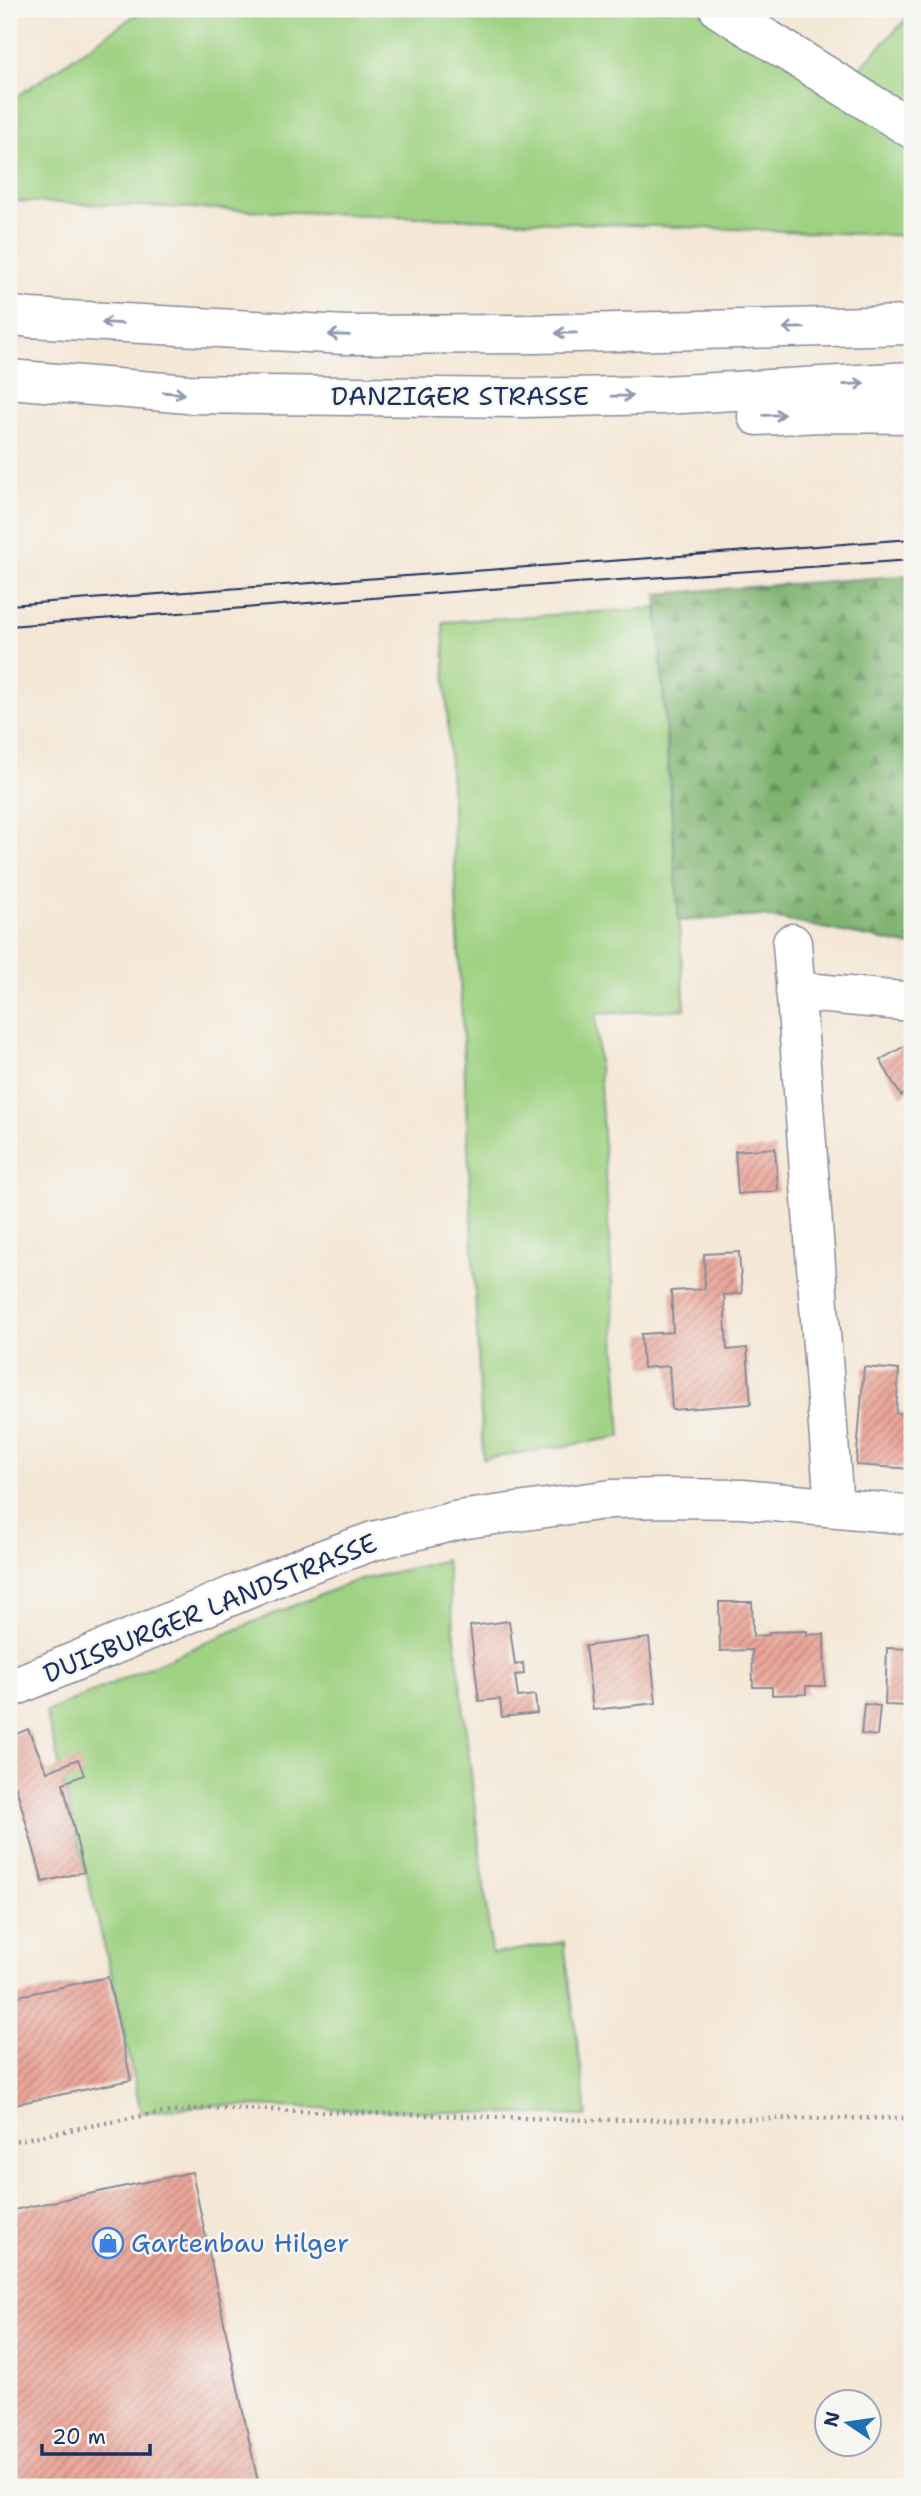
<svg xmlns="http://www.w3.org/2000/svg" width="921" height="2496" font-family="'Shantell Sans',sans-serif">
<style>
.green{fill:#9ed181;stroke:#5c8070;stroke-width:2}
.forest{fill:url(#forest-firs);stroke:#4c7166;stroke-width:2}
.building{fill:url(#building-hatch)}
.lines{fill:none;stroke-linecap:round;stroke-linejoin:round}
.minor-casing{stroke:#888b9a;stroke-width:41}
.highway-casing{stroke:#888b9a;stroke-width:41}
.path{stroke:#888b9a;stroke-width:4.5;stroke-dasharray:2 5;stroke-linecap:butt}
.minor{stroke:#fff;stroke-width:38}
.highway{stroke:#fff;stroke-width:38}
.tram{stroke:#1b2f5e;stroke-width:2}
.oneway{stroke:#8d97ae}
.labels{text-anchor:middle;stroke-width:5;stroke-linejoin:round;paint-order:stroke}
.street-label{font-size:26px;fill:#1b2f5e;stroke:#f6f6f2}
.shop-label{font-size:26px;fill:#366cbe;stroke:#f6f6f2;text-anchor:start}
</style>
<defs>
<pattern id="forest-firs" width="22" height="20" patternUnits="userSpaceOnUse" patternTransform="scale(1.75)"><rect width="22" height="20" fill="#7eb36f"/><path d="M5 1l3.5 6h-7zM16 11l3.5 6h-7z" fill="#66925e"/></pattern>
<pattern id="building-hatch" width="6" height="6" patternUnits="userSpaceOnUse" patternTransform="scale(1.75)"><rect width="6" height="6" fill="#eaa598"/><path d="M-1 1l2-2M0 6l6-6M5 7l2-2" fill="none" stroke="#bd877f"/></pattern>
</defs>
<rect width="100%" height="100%" fill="#f6f6f2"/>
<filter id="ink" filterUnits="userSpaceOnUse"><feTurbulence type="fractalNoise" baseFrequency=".0143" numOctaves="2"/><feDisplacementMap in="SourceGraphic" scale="14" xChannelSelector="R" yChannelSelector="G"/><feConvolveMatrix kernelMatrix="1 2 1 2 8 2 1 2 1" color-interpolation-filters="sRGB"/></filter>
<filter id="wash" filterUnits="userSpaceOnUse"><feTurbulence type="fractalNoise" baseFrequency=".00686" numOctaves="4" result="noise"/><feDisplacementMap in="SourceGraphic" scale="28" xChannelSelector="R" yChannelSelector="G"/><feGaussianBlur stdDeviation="1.57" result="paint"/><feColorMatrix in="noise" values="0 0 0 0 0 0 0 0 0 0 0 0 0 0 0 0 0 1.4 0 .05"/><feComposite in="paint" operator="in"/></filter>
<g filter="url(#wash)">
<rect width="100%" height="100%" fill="#f4e7d5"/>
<path class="green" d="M 144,9 L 708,9 L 912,136 L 912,236 L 9,201 L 9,102 Z
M 912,13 L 912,123 L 846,82 Z
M 657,608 L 685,1009 L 596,1014 L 621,1437 L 483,1459 L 443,622 Z
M 446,1560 L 492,1954 L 564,1942 L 587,2116 L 208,2105 L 141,2113 L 112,1977 L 46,1712 L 249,1624 L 352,1582 Z"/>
<path class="forest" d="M 912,575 L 912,946 L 763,916 L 679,921 L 657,594 Z"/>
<g id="blocks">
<path class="building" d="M 910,1043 L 912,1090 L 901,1096 L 880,1060 Z
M 775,1148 L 778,1191 L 738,1194 L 735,1151 Z
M 739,1252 L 742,1293 L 724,1295 L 727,1350 L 747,1348 L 751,1404 L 672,1410 L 669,1366 L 643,1368 L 641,1334 L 673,1332 L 671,1291 L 705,1289 L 704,1254 Z
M 864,1367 L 899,1370 L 896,1413 L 912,1414 L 912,1469 L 856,1465 Z
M 719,1602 L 752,1602 L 753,1636 L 769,1635 L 769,1632 L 807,1631 L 807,1635 L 824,1634 L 825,1686 L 806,1686 L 806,1694 L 772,1695 L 772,1687 L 753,1687 L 752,1650 L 720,1651 Z
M 509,1621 L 515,1665 L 523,1663 L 524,1674 L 515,1675 L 518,1697 L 535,1695 L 537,1713 L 502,1717 L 500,1699 L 479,1701 L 470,1626 Z
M 649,1638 L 656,1703 L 593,1710 L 585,1646 Z
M 887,1648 L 912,1649 L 912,1706 L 885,1705 Z
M 864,1704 L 880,1706 L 877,1736 L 861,1734 Z
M 28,1729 L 47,1772 L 78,1759 L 84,1775 L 63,1783 L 84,1872 L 43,1882 L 16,1787 L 9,1791 L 9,1737 Z
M 108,1977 L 131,2080 L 11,2105 L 9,1998 Z
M 192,2172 L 259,2487 L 13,2487 L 9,2466 L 9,2211 Z"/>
</g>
</g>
<g filter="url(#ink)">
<use href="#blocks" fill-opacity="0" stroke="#888b9a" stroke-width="2"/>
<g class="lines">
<g class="minor-casing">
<path id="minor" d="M 719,9 L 912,129
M 792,943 L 834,1507
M 795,991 L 912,1002
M 9,1689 L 301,1567 L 373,1541 L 459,1520 L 612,1499 L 668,1498 L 742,1499 L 912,1515"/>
</g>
<g class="highway-casing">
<path id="highway" d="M 9,315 L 30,318 L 346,335 L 536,334 L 912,325
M 9,379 L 188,394 L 524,398 L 663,395 L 912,381
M 757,416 L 821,413 L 912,414"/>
</g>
<path class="path" d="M 9,2142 L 146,2115 L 208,2108 L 588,2120 L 912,2118"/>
<use href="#minor" class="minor"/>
<use href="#highway" class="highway"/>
<path class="tram" d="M 9,605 L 912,539
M 9,626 L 490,589 L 912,560"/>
</g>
<defs><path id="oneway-shaft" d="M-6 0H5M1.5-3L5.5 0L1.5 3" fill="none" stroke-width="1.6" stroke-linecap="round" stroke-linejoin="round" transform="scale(1.75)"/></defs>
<g class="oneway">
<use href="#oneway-shaft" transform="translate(112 323) rotate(-177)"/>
<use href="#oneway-shaft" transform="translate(794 328) rotate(179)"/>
<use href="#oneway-shaft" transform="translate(566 333) rotate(179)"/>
<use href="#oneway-shaft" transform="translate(339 335) rotate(-178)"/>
<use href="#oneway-shaft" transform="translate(854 384) rotate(-3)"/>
<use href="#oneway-shaft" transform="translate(174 393) rotate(4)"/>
<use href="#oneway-shaft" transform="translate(622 396) rotate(-1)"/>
<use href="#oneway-shaft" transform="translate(774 415) rotate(-2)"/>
</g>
</g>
<defs>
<g id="shop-ring" transform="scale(1.575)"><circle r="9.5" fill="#f6f6f2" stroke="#3f7fe0" stroke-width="1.5"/><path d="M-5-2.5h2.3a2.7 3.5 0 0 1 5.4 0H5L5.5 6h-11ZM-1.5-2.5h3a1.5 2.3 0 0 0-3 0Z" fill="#3f7fe0"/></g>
</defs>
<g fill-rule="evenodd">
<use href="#shop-ring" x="108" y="2243"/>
</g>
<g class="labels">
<g class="street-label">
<text x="460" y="405">DANZIGER STRASSE</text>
<text transform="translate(210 1608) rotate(-22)" y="9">DUISBURGER LANDSTRASSE</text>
</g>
<g class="shop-label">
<text x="131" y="2252">Gartenbau Hilger</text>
</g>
</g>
<rect width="921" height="2496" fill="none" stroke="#f6f6f2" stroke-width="35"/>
<g transform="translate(848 2423) rotate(283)"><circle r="33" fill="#f6f6f2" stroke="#9ea6b7" stroke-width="2"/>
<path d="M0-5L12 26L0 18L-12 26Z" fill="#1f6fb2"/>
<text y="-10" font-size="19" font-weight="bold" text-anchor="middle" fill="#1b2f5e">N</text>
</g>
<path d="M42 2444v10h108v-10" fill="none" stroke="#1b2f5e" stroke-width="3.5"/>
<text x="52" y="2444" font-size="21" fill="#1b2f5e" stroke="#f6f6f2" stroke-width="5" paint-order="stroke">20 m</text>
</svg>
